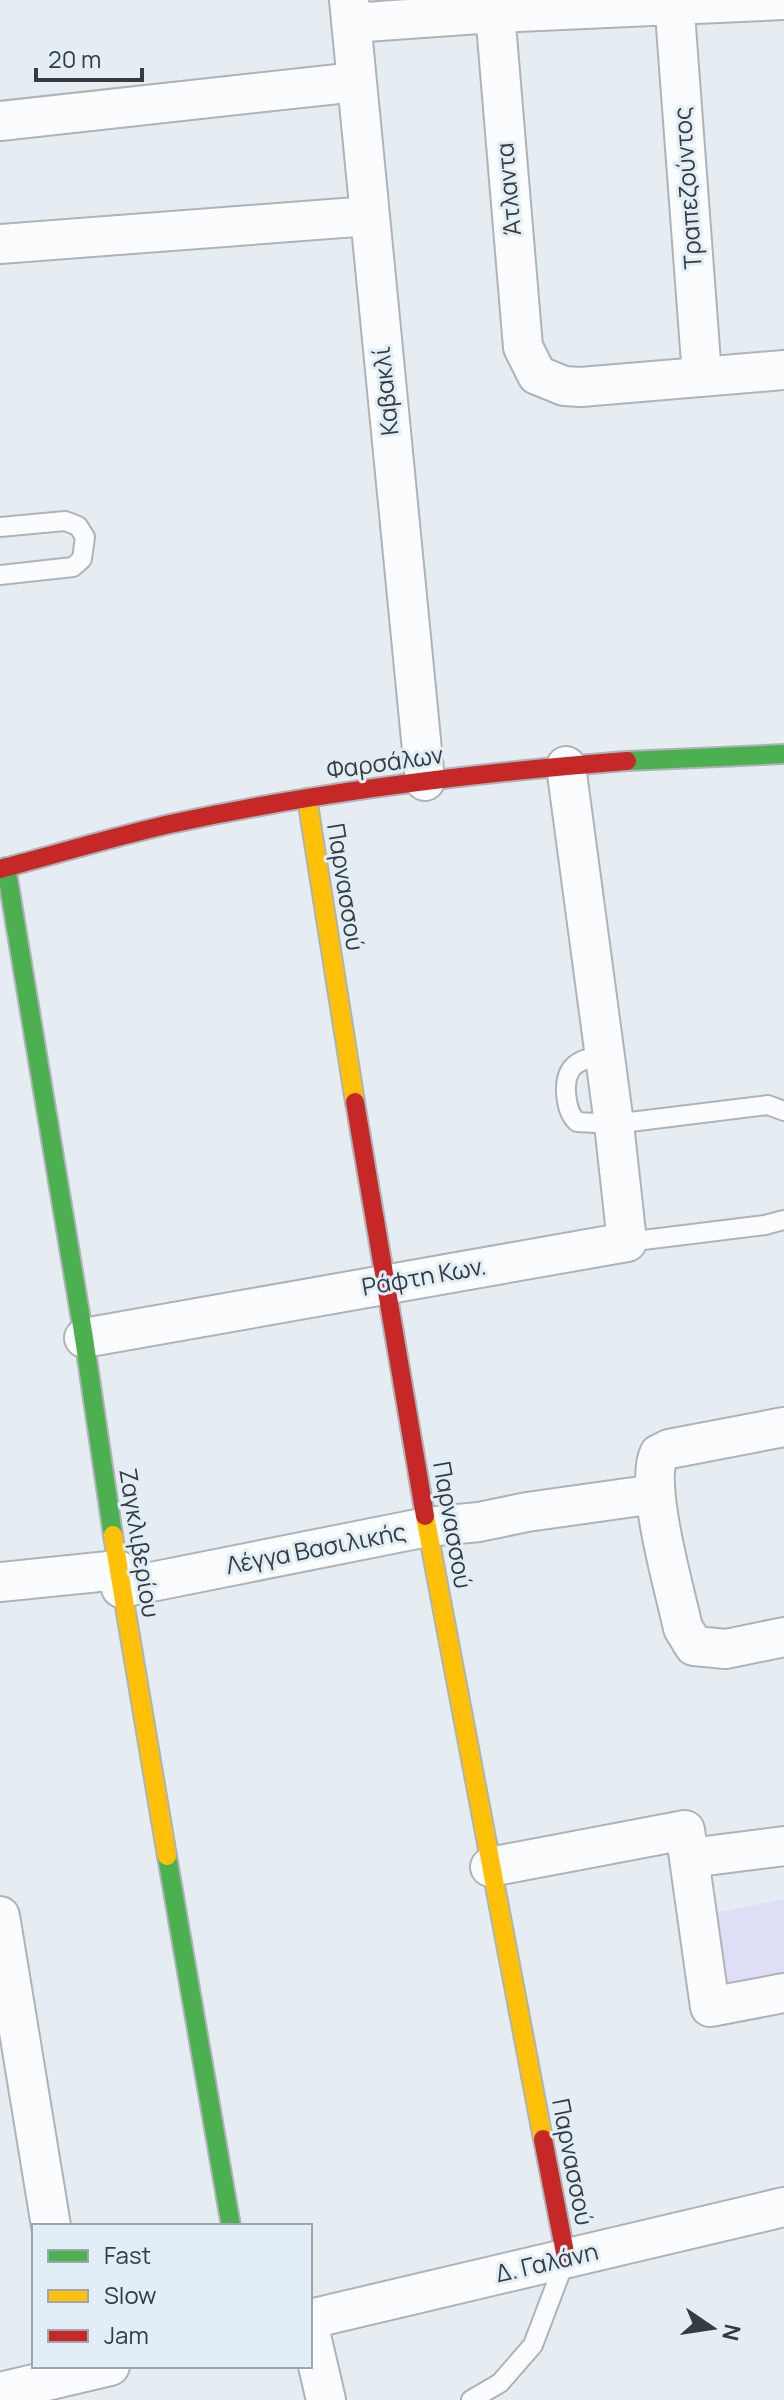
<svg xmlns="http://www.w3.org/2000/svg" width="784" height="2400" font-family="Manrope,sans-serif">
<style>
.green{fill:#dfdef7}
.lines{fill:none;stroke-linecap:round;stroke-linejoin:round}
.lane-casing{stroke:#aeb3b7;stroke-width:22}
.street-casing{stroke:#aeb3b7;stroke-width:42}
.fast-casing{stroke:#aeb3b7;stroke-width:22}
.slow-casing{stroke:#aeb3b7;stroke-width:22}
.jam-casing{stroke:#aeb3b7;stroke-width:22}
.lane{stroke:#fbfcfd;stroke-width:18}
.street{stroke:#fbfcfd;stroke-width:38}
.fast{stroke:#4caf50;stroke-width:18}
.slow{stroke:#ffc107;stroke-width:18}
.jam{stroke:#c62828;stroke-width:18}
.labels{text-anchor:middle;stroke-width:6;stroke-linejoin:round;paint-order:stroke}
.street-label{font-size:24px;fill:#363b3f;stroke:#e1eef7}
</style>
<rect width="100%" height="100%" fill="#e6edf2"/>
<path class="green" d="M 784,1899 L 784,2012 L 718,2024 L 698,1916 Z"/>
<g class="lines">
<g class="lane-casing">
<path id="lane" d="M 0,527 L 65,521 L 78,526 L 85,537 L 82,559 L 73,567 L 0,575
M 605,1054 C 595,1057 581,1059 574,1066 C 561,1078 565,1111 577,1122 L 614,1124 L 768,1105 L 784,1111
M 627,1242 L 765,1225 L 784,1220
M 471,2400 L 500,2383 L 533,2345 L 566,2258"/>
</g>
<g class="street-casing">
<path id="street" d="M 349,0 L 425,781
M 494,0 L 523,347 L 537,375 L 564,386 L 581,387 L 784,370
M 674,0 L 702,376
M 351,23 L 494,13 L 784,0
M 0,121 L 356,82
M 0,244 L 369,216
M 84,1338 L 627,1242 L 614,1124 L 566,766
M 784,1427 L 669,1449 L 659,1454 C 644,1486 675,1590 683,1628 L 694,1646 L 726,1649 L 784,1637
M 0,1582 L 118,1570
M 121,1588 L 427,1527 L 479,1522 L 527,1512 L 655,1494
M 690,1858 L 784,1846
M 490,1867 L 685,1830 L 710,2007 L 784,1993
M 0,1916 L 51,2226
M 310,2319 L 784,2207
M 310,2331 L 326,2400
M 0,2392 L 110,2366"/>
</g>
<g class="fast-casing">
<path id="fast" d="M 627,761 L 784,754
M 6,867 L 84,1338 L 113,1535
M 167,1856 L 231,2226"/>
</g>
<g class="slow-casing">
<path id="slow" d="M 307,798 L 355,1102
M 425,1516 L 543,2139
M 113,1535 L 167,1856"/>
</g>
<g class="jam-casing">
<path id="jam" d="M 0,869 C 57,854 113,837 170,824 C 321,791 473,773 627,761
M 355,1102 L 425,1516
M 543,2139 L 566,2258"/>
</g>
<use href="#lane" class="lane"/>
<use href="#street" class="street"/>
<use href="#fast" class="fast"/>
<use href="#slow" class="slow"/>
<use href="#jam" class="jam"/>
</g>
<g class="labels">
<g class="street-label">
<text transform="translate(688 188) rotate(-94)" y="8">Τραπεζούντος</text>
<text transform="translate(509 189) rotate(-95)" y="8">Άτλαντα</text>
<text transform="translate(386 391) rotate(-96)" y="8">Καβακλί</text>
<text transform="translate(385 763) rotate(-8)" y="8">Φαρσάλων</text>
<text transform="translate(345 887) rotate(81)" y="8">Παρνασσού</text>
<text transform="translate(424 1277) rotate(-10)" y="8">Ράφτη Κων.</text>
<text transform="translate(452 1525) rotate(80)" y="8">Παρνασσού</text>
<text transform="translate(139 1543) rotate(81)" y="8">Ζαγκλιβερίου</text>
<text transform="translate(316 1549) rotate(-11)" y="8">Λέγγα Βασιλικής</text>
<text transform="translate(572 2162) rotate(79)" y="8">Παρνασσού</text>
<text transform="translate(547 2263) rotate(-13)" y="8">Δ. Γαλάνη</text>
</g>
</g>
<rect x="32" y="2224" width="280" height="144" fill="#e1eef7" stroke="#9da6ad" stroke-width="2"/>
<rect x="48" y="2250" width="40" height="12" fill="#4caf50" stroke="#9da6ad" stroke-width="2"/>
<text x="104" y="2264" font-size="24" fill="#363b3f">Fast</text>
<rect x="48" y="2290" width="40" height="12" fill="#ffc107" stroke="#9da6ad" stroke-width="2"/>
<text x="104" y="2304" font-size="24" fill="#363b3f">Slow</text>
<rect x="48" y="2330" width="40" height="12" fill="#c62828" stroke="#9da6ad" stroke-width="2"/>
<text x="104" y="2344" font-size="24" fill="#363b3f">Jam</text>
<g transform="translate(712 2328) rotate(103)" stroke="#e1eef7" stroke-width="6" paint-order="stroke">
<path d="M0-6L14 30L0 20L-14 30Z" fill="#363b3f"/>
<text y="-12" font-size="22" font-weight="bold" text-anchor="middle" fill="#363b3f">N</text>
</g>
<path d="M36 68v12h106v-12" fill="none" stroke="#363b3f" stroke-width="4"/>
<text x="48" y="68" font-size="24" fill="#363b3f" stroke="#e1eef7" stroke-width="6" paint-order="stroke">20 m</text>
</svg>
